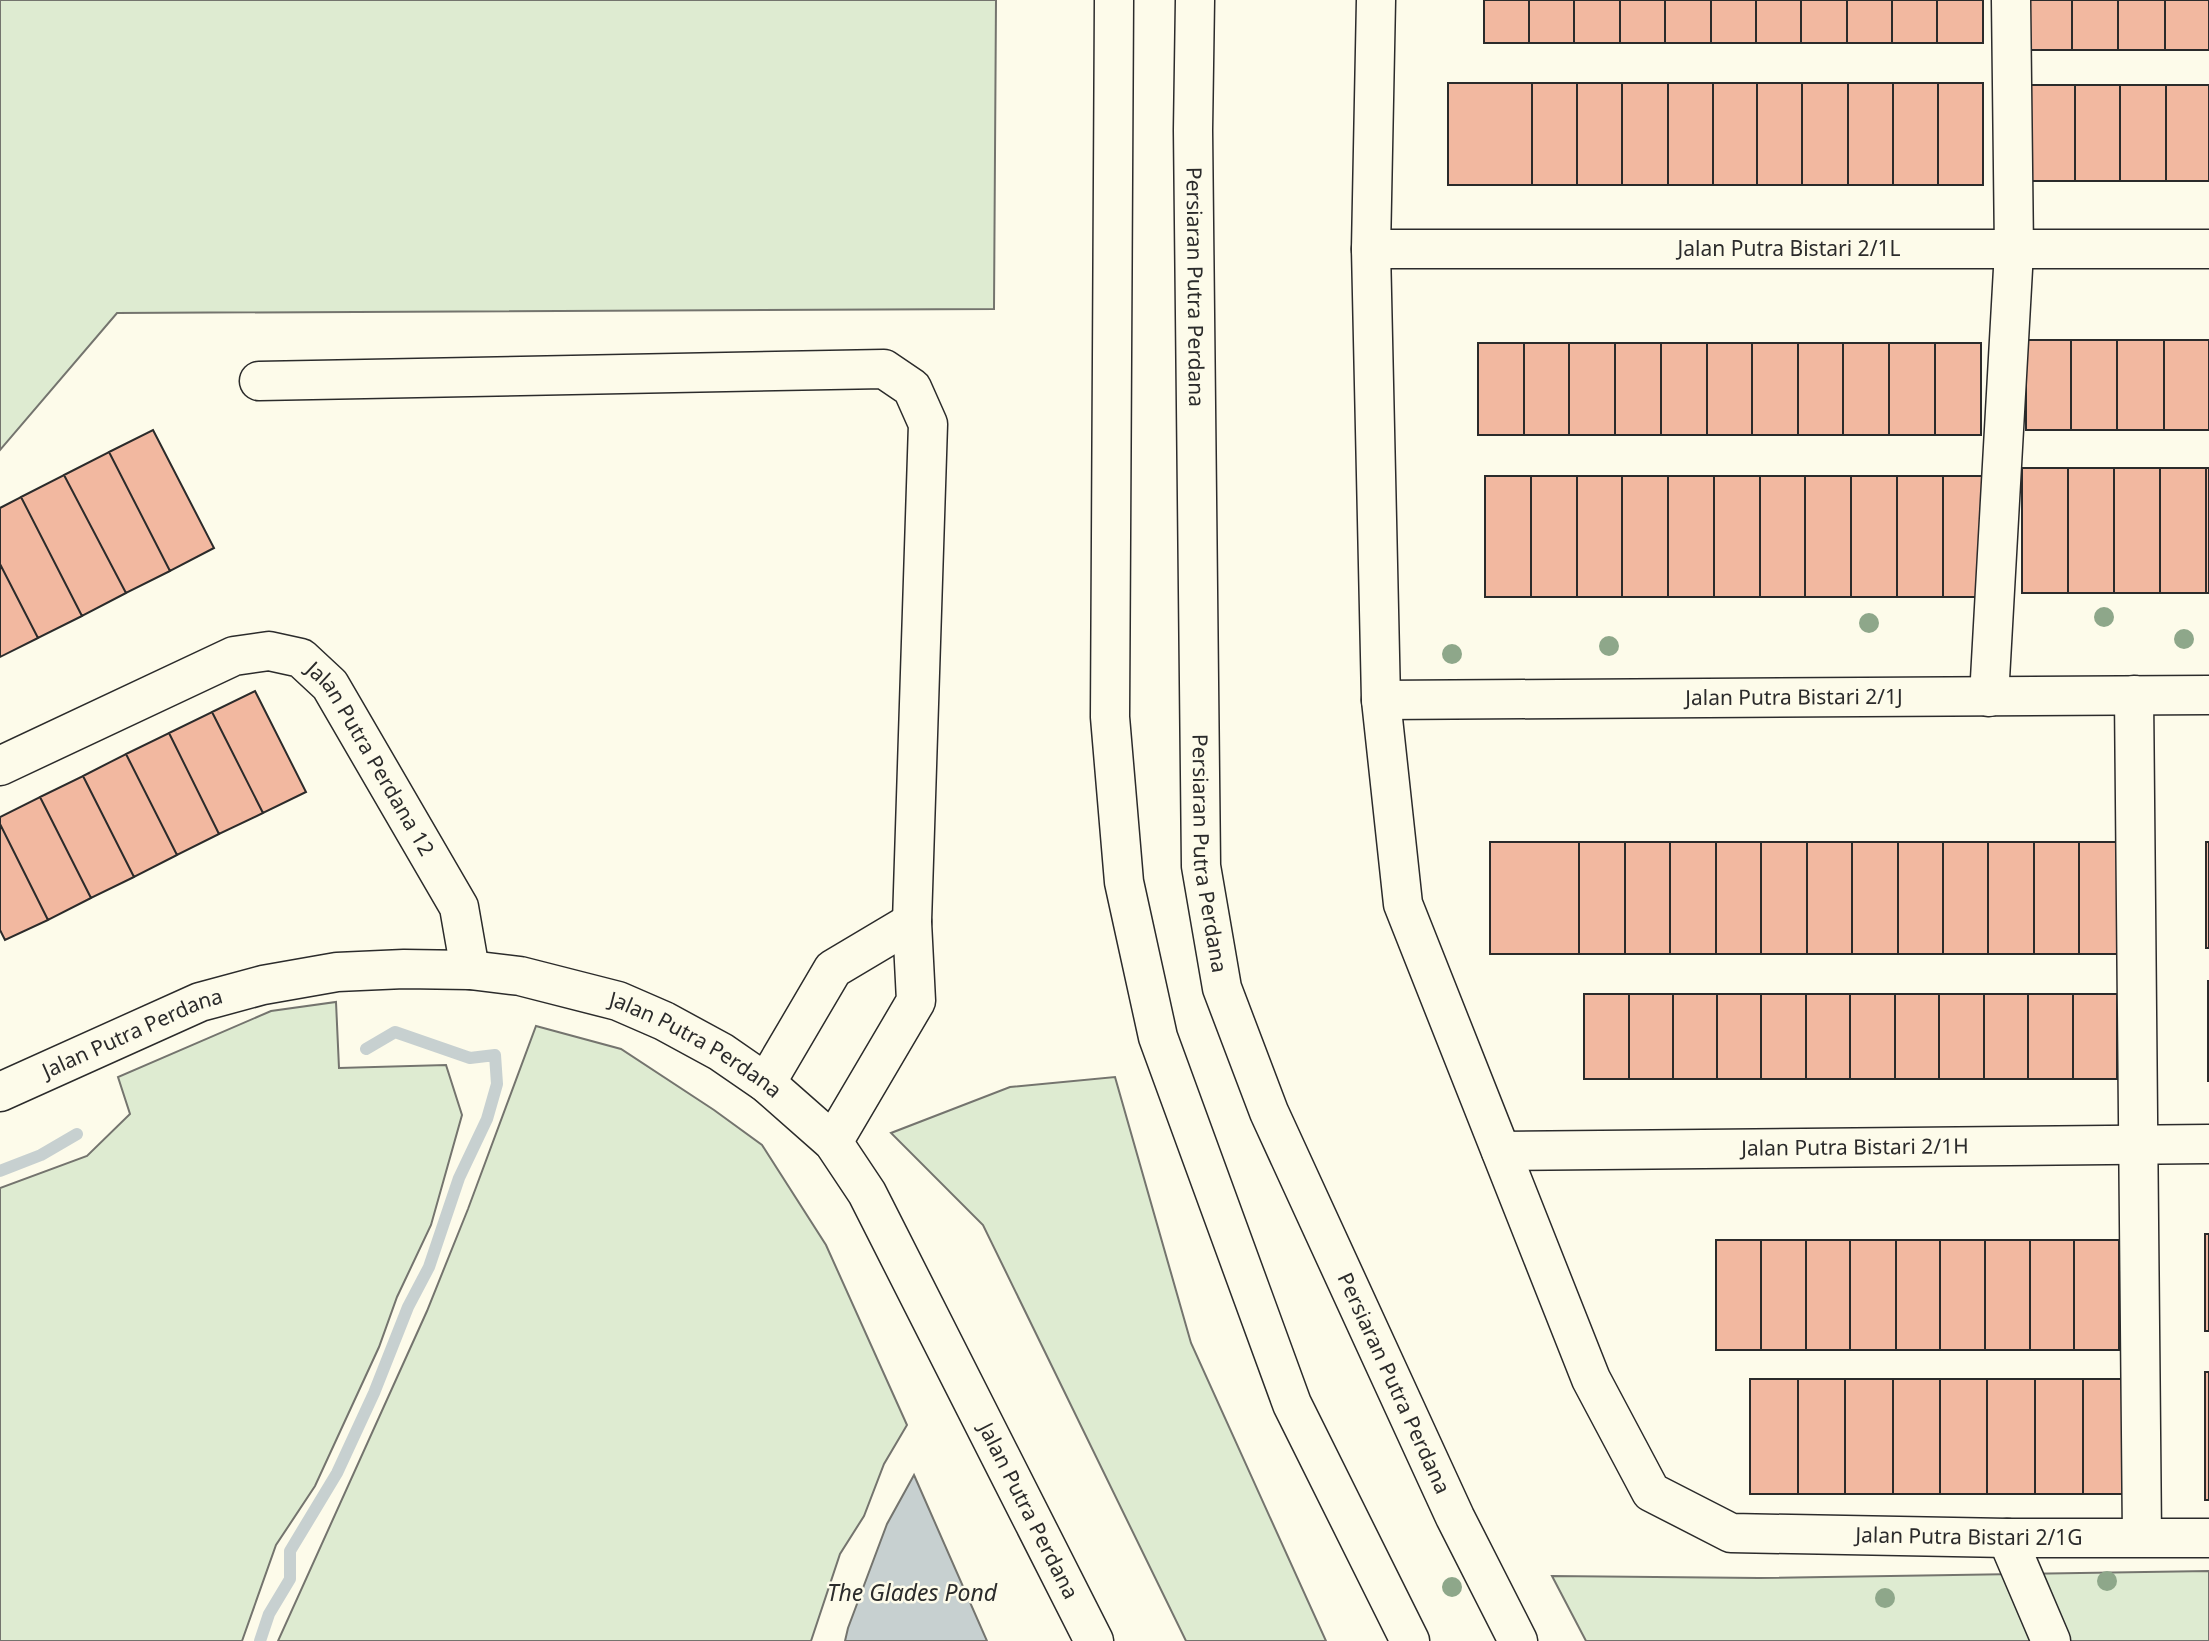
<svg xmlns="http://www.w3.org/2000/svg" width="2209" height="1641" font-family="'Noto Sans',sans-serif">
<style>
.green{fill:#deebd1;stroke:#74746e;stroke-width:2}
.water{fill:#c7d0d0;stroke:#74746e;stroke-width:2}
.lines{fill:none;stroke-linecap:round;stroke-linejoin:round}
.stream{stroke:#c7d0d0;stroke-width:12}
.building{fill:#f2b8a0;stroke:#2b2b2b;stroke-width:2}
.minor-casing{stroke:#2b2b2b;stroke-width:41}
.major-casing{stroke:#2b2b2b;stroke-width:41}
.minor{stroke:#fdfbea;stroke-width:38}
.major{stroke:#fdfbea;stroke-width:38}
.tree{fill:#8ea78a}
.labels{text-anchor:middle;stroke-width:5;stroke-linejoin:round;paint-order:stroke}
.street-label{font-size:21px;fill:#2b2b2b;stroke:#fdfbea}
.water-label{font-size:23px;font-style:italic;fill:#2b2b2b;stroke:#fdfbea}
</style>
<rect width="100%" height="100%" fill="#fdfbea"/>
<path class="green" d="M 0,0 L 996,0 L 994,309 L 117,313 L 0,450 Z
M 336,1002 L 339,1068 L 446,1065 L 462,1115 L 431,1225 L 397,1297 L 379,1347 L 315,1486 L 276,1545 L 242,1641 L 0,1641 L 0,1188 L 87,1156 L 130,1114 L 118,1077 L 271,1011 Z
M 536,1026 L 621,1049 L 714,1110 L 762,1145 L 826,1245 L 907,1425 L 884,1464 L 864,1516 L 840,1554 L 811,1641 L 278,1641 L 427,1311 L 468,1209 Z
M 1115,1077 L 1191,1343 L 1326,1641 L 1186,1641 L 983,1225 L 891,1133 L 1010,1087 Z
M 2209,1571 L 2209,1641 L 1586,1641 L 1552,1576 L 1759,1578 Z"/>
<path class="water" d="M 914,1475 L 987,1641 L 845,1641 L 848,1628 L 887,1524 Z"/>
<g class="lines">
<path class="stream" d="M 0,1171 L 41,1155 L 77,1134
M 260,1641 L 269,1614 L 290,1579 L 290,1551 L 337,1473 L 374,1393 L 408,1307 L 429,1267 L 459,1178 L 487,1119 L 497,1084 L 495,1055 L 470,1058 L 395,1032 L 366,1049"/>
</g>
<path class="building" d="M 1484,0 L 1529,0 L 1529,43 L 1484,43 Z
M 1529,0 L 1574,0 L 1574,43 L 1529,43 Z
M 1574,0 L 1620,0 L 1620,43 L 1574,43 Z
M 1620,0 L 1665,0 L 1665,43 L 1620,43 Z
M 1665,0 L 1711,0 L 1711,43 L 1665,43 Z
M 1711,0 L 1756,0 L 1756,43 L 1711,43 Z
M 1756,0 L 1801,0 L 1801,43 L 1756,43 Z
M 1801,0 L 1847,0 L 1847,43 L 1801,43 Z
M 1847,0 L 1892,0 L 1892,43 L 1847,43 Z
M 1892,0 L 1937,0 L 1937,43 L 1892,43 Z
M 1937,0 L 1983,0 L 1983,43 L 1937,43 Z
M 2026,0 L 2072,0 L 2072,50 L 2026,50 Z
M 2072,0 L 2118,0 L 2118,50 L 2072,50 Z
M 2118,0 L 2165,0 L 2165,50 L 2118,50 Z
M 2165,0 L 2209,0 L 2209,50 L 2165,50 Z
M 1448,83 L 1532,83 L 1532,185 L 1448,185 Z
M 1532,83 L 1577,83 L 1577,185 L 1532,185 Z
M 1577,83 L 1622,83 L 1622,185 L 1577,185 Z
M 1622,83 L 1668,83 L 1668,185 L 1622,185 Z
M 1668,83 L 1713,83 L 1713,185 L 1668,185 Z
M 1713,83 L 1757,83 L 1757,185 L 1713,185 Z
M 1757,83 L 1802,83 L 1802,185 L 1757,185 Z
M 1802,83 L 1848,83 L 1848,185 L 1802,185 Z
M 1848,83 L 1893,83 L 1893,185 L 1848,185 Z
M 1893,83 L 1938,83 L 1938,185 L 1893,185 Z
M 1938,83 L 1983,83 L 1983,185 L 1938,185 Z
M 2030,85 L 2075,85 L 2075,181 L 2030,181 Z
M 2075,85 L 2120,85 L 2120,181 L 2075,181 Z
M 2120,85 L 2166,85 L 2166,181 L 2120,181 Z
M 2166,85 L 2209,85 L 2209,181 L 2166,181 Z
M 2026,340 L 2071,340 L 2071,430 L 2026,430 Z
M 2071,340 L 2117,340 L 2117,430 L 2071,430 Z
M 2117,340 L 2164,340 L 2164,430 L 2117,430 Z
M 2164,340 L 2209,340 L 2209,430 L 2164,430 Z
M 1478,343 L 1524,343 L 1524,435 L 1478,435 Z
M 1524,343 L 1569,343 L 1569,435 L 1524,435 Z
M 1569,343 L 1615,343 L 1615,435 L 1569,435 Z
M 1615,343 L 1661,343 L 1661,435 L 1615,435 Z
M 1661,343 L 1707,343 L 1707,435 L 1661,435 Z
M 1707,343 L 1752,343 L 1752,435 L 1707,435 Z
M 1752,343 L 1798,343 L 1798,435 L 1752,435 Z
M 1798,343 L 1843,343 L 1843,435 L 1798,435 Z
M 1843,343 L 1889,343 L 1889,435 L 1843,435 Z
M 1889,343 L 1935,343 L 1935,435 L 1889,435 Z
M 1935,343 L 1981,343 L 1981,435 L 1935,435 Z
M 153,430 L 214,548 L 170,571 L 109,452 Z
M 109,452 L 170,571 L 126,593 L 64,475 Z
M 2022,468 L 2068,468 L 2068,593 L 2022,593 Z
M 2068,468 L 2114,468 L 2114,593 L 2068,593 Z
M 2114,468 L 2160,468 L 2160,593 L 2114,593 Z
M 2160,468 L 2206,468 L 2206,593 L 2160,593 Z
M 2206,468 L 2209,468 L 2209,593 L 2206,593 Z
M 64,475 L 126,593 L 82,616 L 21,497 Z
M 1485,476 L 1531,476 L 1531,597 L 1485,597 Z
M 1531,476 L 1577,476 L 1577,597 L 1531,597 Z
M 1577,476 L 1622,476 L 1622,597 L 1577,597 Z
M 1622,476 L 1668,476 L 1668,597 L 1622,597 Z
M 1668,476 L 1714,476 L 1714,597 L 1668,597 Z
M 1714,476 L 1760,476 L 1760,597 L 1714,597 Z
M 1760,476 L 1805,476 L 1805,597 L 1760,597 Z
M 1805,476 L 1851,476 L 1851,597 L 1805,597 Z
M 1851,476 L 1897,476 L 1897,597 L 1851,597 Z
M 1897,476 L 1943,476 L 1943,597 L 1897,597 Z
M 1943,476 L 1989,476 L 1989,597 L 1943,597 Z
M 21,497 L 82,616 L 38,638 L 0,564 L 0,508 Z
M 0,564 L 38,638 L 0,657 Z
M 255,691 L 306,792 L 263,813 L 212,712 Z
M 212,712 L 263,813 L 219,834 L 169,733 Z
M 169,733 L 219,834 L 177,855 L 126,754 Z
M 126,754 L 177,855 L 134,877 L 83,776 Z
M 83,776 L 134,877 L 91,898 L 40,797 Z
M 40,797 L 91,898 L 48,920 L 0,824 L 0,817 Z
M 0,824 L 48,920 L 5,940 L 0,930 Z
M 1490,842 L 1579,842 L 1579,954 L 1490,954 Z
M 1579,842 L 1625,842 L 1625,954 L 1579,954 Z
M 1625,842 L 1670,842 L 1670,954 L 1625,954 Z
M 1670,842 L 1716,842 L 1716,954 L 1670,954 Z
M 1716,842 L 1761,842 L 1761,954 L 1716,954 Z
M 1761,842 L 1807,842 L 1807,954 L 1761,954 Z
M 1807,842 L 1852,842 L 1852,954 L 1807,954 Z
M 1852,842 L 1898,842 L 1898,954 L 1852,954 Z
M 1898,842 L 1943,842 L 1943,954 L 1898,954 Z
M 1943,842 L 1988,842 L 1988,954 L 1943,954 Z
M 1988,842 L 2034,842 L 2034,954 L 1988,954 Z
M 2034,842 L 2079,842 L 2079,954 L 2034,954 Z
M 2079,842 L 2124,842 L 2124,954 L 2079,954 Z
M 2206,842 L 2209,842 L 2209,948 L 2206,948 Z
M 2208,981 L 2209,981 L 2209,1081 L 2208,1081 Z
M 1584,994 L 1629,994 L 1629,1079 L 1584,1079 Z
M 1629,994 L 1673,994 L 1673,1079 L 1629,1079 Z
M 1673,994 L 1717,994 L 1717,1079 L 1673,1079 Z
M 1717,994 L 1761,994 L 1761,1079 L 1717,1079 Z
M 1761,994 L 1806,994 L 1806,1079 L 1761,1079 Z
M 1806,994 L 1850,994 L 1850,1079 L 1806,1079 Z
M 1850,994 L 1895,994 L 1895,1079 L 1850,1079 Z
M 1895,994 L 1939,994 L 1939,1079 L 1895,1079 Z
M 1939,994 L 1984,994 L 1984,1079 L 1939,1079 Z
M 1984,994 L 2028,994 L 2028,1079 L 1984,1079 Z
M 2028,994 L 2073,994 L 2073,1079 L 2028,1079 Z
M 2073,994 L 2117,994 L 2117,1079 L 2073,1079 Z
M 2205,1234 L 2209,1234 L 2209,1331 L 2205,1331 Z
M 1716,1240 L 1761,1240 L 1761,1350 L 1716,1350 Z
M 1761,1240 L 1806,1240 L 1806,1350 L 1761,1350 Z
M 1806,1240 L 1850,1240 L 1850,1350 L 1806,1350 Z
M 1850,1240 L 1896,1240 L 1896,1350 L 1850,1350 Z
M 1896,1240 L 1940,1240 L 1940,1350 L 1896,1350 Z
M 1940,1240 L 1985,1240 L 1985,1350 L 1940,1350 Z
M 1985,1240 L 2030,1240 L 2030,1350 L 1985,1350 Z
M 2030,1240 L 2074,1240 L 2074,1350 L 2030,1350 Z
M 2074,1240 L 2119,1240 L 2119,1350 L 2074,1350 Z
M 2205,1372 L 2209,1372 L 2209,1500 L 2205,1500 Z
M 1750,1379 L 1798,1379 L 1798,1494 L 1750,1494 Z
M 1798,1379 L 1845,1379 L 1845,1494 L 1798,1494 Z
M 1845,1379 L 1893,1379 L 1893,1494 L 1845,1494 Z
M 1893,1379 L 1940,1379 L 1940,1494 L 1893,1494 Z
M 1940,1379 L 1987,1379 L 1987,1494 L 1940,1494 Z
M 1987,1379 L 2035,1379 L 2035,1494 L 1987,1494 Z
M 2035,1379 L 2083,1379 L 2083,1494 L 2035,1494 Z
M 2083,1379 L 2130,1379 L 2130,1494 L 2083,1494 Z"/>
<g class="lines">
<g class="minor-casing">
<g id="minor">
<path id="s1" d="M 1376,0 L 1371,249 L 1381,700 L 1403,904 L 1591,1379 L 1651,1492 L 1731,1533 L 2007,1538 L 2209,1538"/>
<path id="s2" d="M 1371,249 L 2209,249"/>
<path d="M 259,381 L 884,369 L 912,388 L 928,424 L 912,922 L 916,1001 L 833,1142"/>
<path d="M 2134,695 L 2142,1537"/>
<path d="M 1989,697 L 2014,251 L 2011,0"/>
<path id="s3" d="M 1381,700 L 2209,695"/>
<path id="s4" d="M 0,766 L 234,656 L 269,651 L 301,658 L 330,685 L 459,907 L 470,970"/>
<path d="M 766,1083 L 833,969 L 912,922"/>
<path id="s5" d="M 0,1092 L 200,1002 L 263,985 L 337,972 L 404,969 L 470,970 L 520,976 L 618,1001 L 664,1021 L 721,1052 L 766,1083 L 833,1142 L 867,1193 L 1094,1641"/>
<path id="s6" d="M 1501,1151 L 2209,1144"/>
<path d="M 2007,1538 L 2051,1641"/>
</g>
</g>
<g class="major-casing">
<g id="major">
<path d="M 1114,0 L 1110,717 L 1124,882 L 1158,1037 L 1292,1404 L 1410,1641"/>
<path id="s7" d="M 1195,0 L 1193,130 L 1201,866 L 1222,988 L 1269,1112 L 1455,1517 L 1518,1641"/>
</g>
</g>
<use href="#minor" class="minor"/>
<use href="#major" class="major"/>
</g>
<g class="tree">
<circle cx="2104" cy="617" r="10"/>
<circle cx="1869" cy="623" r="10"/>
<circle cx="2184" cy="639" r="10"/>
<circle cx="1609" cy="646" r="10"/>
<circle cx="1452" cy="654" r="10"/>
<circle cx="2107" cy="1581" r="10"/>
<circle cx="1452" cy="1587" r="10"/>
<circle cx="1885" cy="1598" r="10"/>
</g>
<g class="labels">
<g class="street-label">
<text dy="7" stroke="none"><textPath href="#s2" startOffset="418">Jalan Putra Bistari 2/1L</textPath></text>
<text dy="7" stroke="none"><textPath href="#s7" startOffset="287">Persiaran Putra Perdana</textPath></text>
<text dy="7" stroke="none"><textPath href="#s3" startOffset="413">Jalan Putra Bistari 2/1J</textPath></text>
<text dy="7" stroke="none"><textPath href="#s4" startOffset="450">Jalan Putra Perdana 12</textPath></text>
<text dy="7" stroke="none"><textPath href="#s7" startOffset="854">Persiaran Putra Perdana</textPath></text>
<text dy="7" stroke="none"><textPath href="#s5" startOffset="145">Jalan Putra Perdana</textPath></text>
<text dy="7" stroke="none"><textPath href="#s5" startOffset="733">Jalan Putra Perdana</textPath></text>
<text dy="7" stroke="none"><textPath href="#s6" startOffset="354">Jalan Putra Bistari 2/1H</textPath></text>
<text dy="7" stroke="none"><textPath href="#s7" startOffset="1421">Persiaran Putra Perdana</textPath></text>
<text dy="7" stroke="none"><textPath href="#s5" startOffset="1321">Jalan Putra Perdana</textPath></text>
<text dy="7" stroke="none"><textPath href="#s1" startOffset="1872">Jalan Putra Bistari 2/1G</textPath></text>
</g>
<g class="water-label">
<text x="912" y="1601">The Glades Pond</text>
</g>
</g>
</svg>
